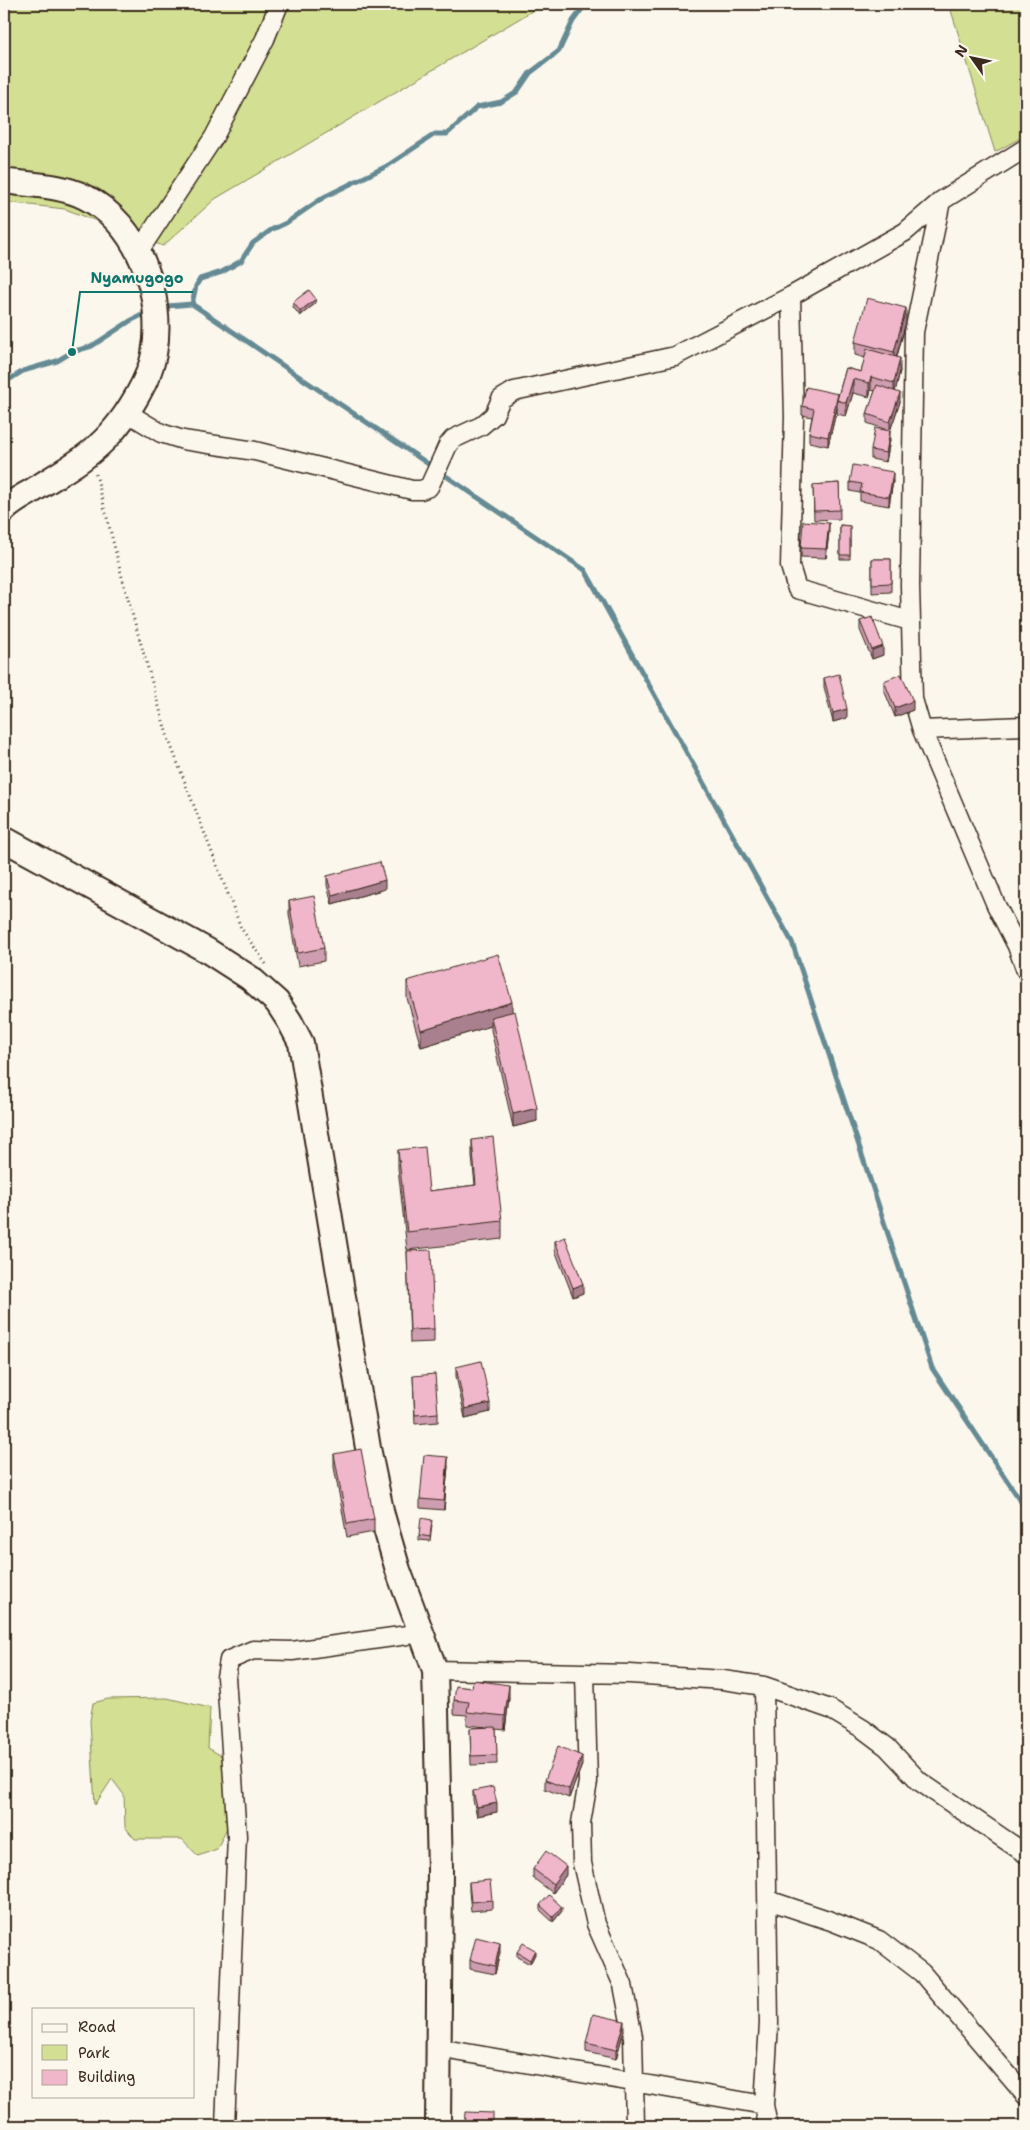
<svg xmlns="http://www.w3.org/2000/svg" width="1030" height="2130" font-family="'Shantell Sans',sans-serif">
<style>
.green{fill:#d3df92;stroke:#878458}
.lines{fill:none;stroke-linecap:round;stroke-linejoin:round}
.stream{stroke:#658a94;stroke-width:5}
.minor-casing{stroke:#3b2a1e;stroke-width:21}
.secondary-casing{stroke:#3b2a1e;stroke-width:28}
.path{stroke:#3b2a1e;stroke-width:3;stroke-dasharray:1 4;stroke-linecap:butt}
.minor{stroke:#fbf7ec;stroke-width:18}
.secondary{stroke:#fbf7ec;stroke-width:24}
.wall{fill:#ce9daf;stroke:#3b2a1e}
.shaded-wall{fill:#a8808e;stroke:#3b2a1e}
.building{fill:#f0b7cb;stroke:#3b2a1e}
.leader{fill:none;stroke:#0f766e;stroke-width:2}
.callout-dot{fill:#0f766e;stroke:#fbf7ec;stroke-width:2}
.callout-label{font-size:15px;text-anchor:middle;font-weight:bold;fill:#0f766e;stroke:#fbf7ec;stroke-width:4.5;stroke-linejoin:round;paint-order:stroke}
</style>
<rect width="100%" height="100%" fill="#fbf7ec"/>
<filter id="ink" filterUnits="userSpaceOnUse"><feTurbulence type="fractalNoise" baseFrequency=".02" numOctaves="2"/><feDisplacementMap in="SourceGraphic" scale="10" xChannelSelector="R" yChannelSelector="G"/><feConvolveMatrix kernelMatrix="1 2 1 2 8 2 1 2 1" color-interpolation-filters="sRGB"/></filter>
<g filter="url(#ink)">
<path class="green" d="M 4,4 L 544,4 L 215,199 L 163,246 L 65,209 L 4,202 Z
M 949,4 L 1026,4 L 1026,135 L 995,152 Z
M 167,1698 L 210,1708 L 208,1748 L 225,1758 L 233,1815 L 217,1849 L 198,1856 L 182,1839 L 135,1839 L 125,1827 L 124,1795 L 112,1779 L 95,1805 L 90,1721 L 93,1703 L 108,1699 Z"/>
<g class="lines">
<path class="stream" d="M 192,304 L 585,570 L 792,942 L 932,1368 L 1026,1509
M 167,306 L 192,304 L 196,286 L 200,279 L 222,272 L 241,261 L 253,243 L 271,230 L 286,223 L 324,197 L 387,166 L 435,134 L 447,134 L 477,107 L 501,102 L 517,92 L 530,73 L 559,51 L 573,21 L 582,9 L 590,4
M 4,383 L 23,371 L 57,361 L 72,352 L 92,346 L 130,321 L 146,313"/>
<g class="minor-casing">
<path id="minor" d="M 941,201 L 914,332 L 910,585 L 913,699 L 922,730 L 996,905 L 1017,946 L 1026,971
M 139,251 L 214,137 L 265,39 L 279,4
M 791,296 L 794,417 L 790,566 L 797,589 L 910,621
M 126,412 L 161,433 L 183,440 L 255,451 L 412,490 L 421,490 L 429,487 L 448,445 L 453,439 L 481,426 L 494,415 L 501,399 L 514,391 L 675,356 L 791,296 L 905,232 L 941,201 L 1026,148
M 922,730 L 1026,726
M 435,1670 L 630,1674 L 723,1680 L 764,1686 L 830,1709 L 863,1729 L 887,1747 L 919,1781 L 1026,1854
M 585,1674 L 588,1782 L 581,1823 L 582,1863 L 596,1924 L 623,1985 L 633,2037 L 635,2126
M 764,1686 L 769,2023 L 764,2105 L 768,2126
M 768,1900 L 831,1921 L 879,1940 L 922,1973 L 1026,2096
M 438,2048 L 764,2105
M 225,2126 L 237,1836 L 226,1677 L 229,1660 L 253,1650 L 292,1651 L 422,1633"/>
</g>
<g class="secondary-casing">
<path id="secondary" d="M 4,181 C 30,185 61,185 85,197 C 139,224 165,297 154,354 C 150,378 128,414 111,433 C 89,458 60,473 32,491 C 22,497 12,502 4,510
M 4,839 L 208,951 L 250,978 L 277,1002 L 290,1022 L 301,1043 L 368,1448 L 382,1515 L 398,1570 L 435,1670 L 440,1869 L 438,2126"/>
</g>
<path class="path" d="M 96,474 L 124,585 L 168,738 L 241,928 L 266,964"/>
<use href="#minor" class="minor"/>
<use href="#secondary" class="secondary"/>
</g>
<path class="wall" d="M 293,302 L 316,303 L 300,316 L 293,307 Z
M 906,322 L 897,357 L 900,371 L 895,392 L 900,402 L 890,431 L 867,423 L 867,414 L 875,391 L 871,390 L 869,397 L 853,393 L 846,416 L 837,414 L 837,408 L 828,446 L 809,442 L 809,433 L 812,417 L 802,415 L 802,406 L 838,396 L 846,368 L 861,372 L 865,358 L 855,355 L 855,342 Z
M 890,440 L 886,462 L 871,459 L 871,450 Z
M 893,481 L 889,506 L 860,501 L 860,493 L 850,491 L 850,482 Z
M 839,483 L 840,519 L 814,520 L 813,485 Z
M 840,525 L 850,526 L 850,559 L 840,559 Z
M 829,532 L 826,558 L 801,557 L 801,548 Z
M 872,559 L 891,559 L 891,592 L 872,593 Z
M 860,621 L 883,655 L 872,659 L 860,630 Z
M 824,678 L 847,718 L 833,722 L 824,687 Z
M 884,681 L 913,710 L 895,717 L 884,690 Z
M 327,876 L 385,889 L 332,904 L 327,885 Z
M 289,901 L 324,948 L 324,961 L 298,966 L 289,914 Z
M 407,981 L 512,1012 L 537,1121 L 513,1127 L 491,1030 L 491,1026 L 421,1047 L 407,998 Z
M 472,1140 L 502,1221 L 502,1239 L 407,1250 L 398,1168 L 398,1150 L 429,1191 L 475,1185 L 472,1157 Z
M 555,1241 L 583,1293 L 573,1297 L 555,1250 Z
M 407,1251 L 434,1329 L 434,1342 L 410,1343 Z
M 456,1367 L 490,1412 L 465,1418 L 456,1376 Z
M 413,1376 L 438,1413 L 438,1422 L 415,1424 Z
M 334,1454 L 374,1519 L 374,1532 L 347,1537 L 334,1467 Z
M 448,1466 L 444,1510 L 420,1508 L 420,1499 Z
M 432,1525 L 430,1541 L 419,1540 L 419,1535 Z
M 509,1698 L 505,1730 L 496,1729 L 497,1764 L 471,1765 L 470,1728 L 487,1727 L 467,1725 L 467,1715 L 454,1714 L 454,1700 Z
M 582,1765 L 569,1798 L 545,1789 L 545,1780 Z
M 473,1791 L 497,1812 L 477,1816 L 473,1800 Z
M 533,1869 L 566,1875 L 553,1893 L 533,1878 Z
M 469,1882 L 492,1900 L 492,1909 L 471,1911 L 469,1891 Z
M 540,1905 L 562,1911 L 553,1922 L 540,1910 Z
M 500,1952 L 495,1974 L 470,1969 L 470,1960 Z
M 517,1952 L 535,1954 L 530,1964 L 517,1957 Z
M 624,2030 L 616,2059 L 586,2052 L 586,2043 Z"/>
<path class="shaded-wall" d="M 316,299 L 316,303 L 300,316 L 300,311 Z
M 906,308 L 906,322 L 894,365 L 894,352 Z
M 900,358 L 900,371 L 894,396 L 894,383 Z
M 871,377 L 871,390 L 869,397 L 869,383 Z
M 853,379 L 853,393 L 846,416 L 846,403 Z
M 900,393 L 900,402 L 890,431 L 890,422 Z
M 838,394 L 837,400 L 837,408 L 828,446 L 828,437 Z
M 890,431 L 890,440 L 886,462 L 886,453 Z
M 893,472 L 893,481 L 889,506 L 889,497 Z
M 829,523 L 829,532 L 826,558 L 826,549 Z
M 883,646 L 883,655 L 872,659 L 872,650 Z
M 913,701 L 913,710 L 895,717 L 895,708 Z
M 847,709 L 847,718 L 833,722 L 833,713 Z
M 385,880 L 385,889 L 332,904 L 332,895 Z
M 512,1002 L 512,1020 L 491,1017 L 491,1026 L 421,1047 L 421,1030 Z
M 537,1108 L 537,1121 L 513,1127 L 513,1114 Z
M 583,1284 L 583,1293 L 573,1297 L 573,1288 Z
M 490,1403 L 490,1412 L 465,1418 L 465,1409 Z
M 448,1457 L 448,1466 L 444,1510 L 444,1501 Z
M 509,1685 L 509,1698 L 505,1730 L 505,1716 Z
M 582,1756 L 582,1765 L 569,1798 L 569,1789 Z
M 497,1803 L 497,1812 L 477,1816 L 477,1807 Z
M 566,1866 L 566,1875 L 553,1893 L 553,1884 Z
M 562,1907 L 562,1911 L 553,1922 L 553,1917 Z
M 500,1943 L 500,1952 L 495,1974 L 495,1966 Z
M 535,1950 L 535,1954 L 530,1964 L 530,1960 Z
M 624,2021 L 624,2030 L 616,2059 L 616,2050 Z"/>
<path class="building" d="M 309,290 L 316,299 L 300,311 L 293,302 Z
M 867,298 L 906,308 L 894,352 L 855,342 Z
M 867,349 L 900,358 L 894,383 L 871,377 L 869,383 L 853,379 L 846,403 L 837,400 L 846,368 L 861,372 Z
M 877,385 L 900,393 L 890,422 L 867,414 Z
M 806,387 L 838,394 L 828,437 L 809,433 L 814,409 L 802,406 Z
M 875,428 L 890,431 L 886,453 L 871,450 Z
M 853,465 L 893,472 L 889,497 L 860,492 L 862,484 L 850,482 Z
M 839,483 L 840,510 L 814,511 L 813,485 Z
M 803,521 L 829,523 L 826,549 L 801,548 Z
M 840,525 L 850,526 L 850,555 L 840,555 Z
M 872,559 L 891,559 L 891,583 L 872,584 Z
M 872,617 L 883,646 L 872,650 L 860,621 Z
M 839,674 L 847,709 L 833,713 L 824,678 Z
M 901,674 L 913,701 L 895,708 L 884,681 Z
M 380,862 L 385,880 L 332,895 L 327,876 Z
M 314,896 L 324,948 L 298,953 L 289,901 Z
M 498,954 L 512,1002 L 421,1030 L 407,981 Z
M 515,1011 L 537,1108 L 513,1114 L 491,1017 Z
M 493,1137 L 502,1221 L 407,1232 L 398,1150 L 425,1147 L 429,1191 L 476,1185 L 472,1140 Z
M 565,1237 L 583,1284 L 573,1288 L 555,1241 Z
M 431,1250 L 434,1329 L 410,1330 L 407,1251 Z
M 481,1361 L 490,1403 L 465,1409 L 456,1367 Z
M 435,1374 L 438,1413 L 415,1415 L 413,1376 Z
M 361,1449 L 374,1519 L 347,1524 L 334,1454 Z
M 424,1455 L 448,1457 L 444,1501 L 420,1499 Z
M 421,1518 L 432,1520 L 430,1537 L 419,1535 Z
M 473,1680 L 509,1685 L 505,1716 L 467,1712 L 469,1702 L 454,1700 L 456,1686 L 472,1688 Z
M 496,1727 L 497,1755 L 471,1756 L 470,1728 Z
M 558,1746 L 582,1756 L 569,1789 L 545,1780 Z
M 493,1787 L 497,1803 L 477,1807 L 473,1791 Z
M 546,1851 L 566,1866 L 553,1884 L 533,1869 Z
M 490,1880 L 492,1900 L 471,1902 L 469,1882 Z
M 549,1895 L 562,1907 L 553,1917 L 540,1905 Z
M 476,1937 L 500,1943 L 495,1966 L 470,1960 Z
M 523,1943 L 535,1950 L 530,1960 L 517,1952 Z
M 593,2014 L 624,2021 L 616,2050 L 586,2043 Z
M 465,2112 L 493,2113 L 493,2126 L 464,2126 Z"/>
</g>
<path class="leader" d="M72 352L80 292H193"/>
<circle class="callout-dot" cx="72" cy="352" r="5"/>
<g class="callout-label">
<text x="137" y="283">Nyamugogo</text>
</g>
<rect width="1030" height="2130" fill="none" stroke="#fbf7ec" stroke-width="20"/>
<rect x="10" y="10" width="1010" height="2110" fill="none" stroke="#3b2a1e" stroke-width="2" filter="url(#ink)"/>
<rect x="32" y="2008" width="162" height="90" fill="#fbf7ec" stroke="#aea59a"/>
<rect x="42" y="2024" width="25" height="8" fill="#fbf7ec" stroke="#aea59a"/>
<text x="78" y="2032" font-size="15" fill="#3b2a1e">Road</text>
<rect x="42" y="2045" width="25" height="15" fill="#d3df92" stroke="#aea59a"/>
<text x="78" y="2058" font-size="15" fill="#3b2a1e">Park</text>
<rect x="42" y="2070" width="25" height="15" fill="#f0b7cb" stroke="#aea59a"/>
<text x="78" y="2082" font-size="15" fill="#3b2a1e">Building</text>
<g transform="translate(972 58) rotate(303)" stroke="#fbf7ec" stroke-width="4" paint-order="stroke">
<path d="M0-4L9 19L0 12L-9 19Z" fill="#3b2a1e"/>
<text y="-8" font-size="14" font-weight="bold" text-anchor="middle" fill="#3b2a1e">N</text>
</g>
</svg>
